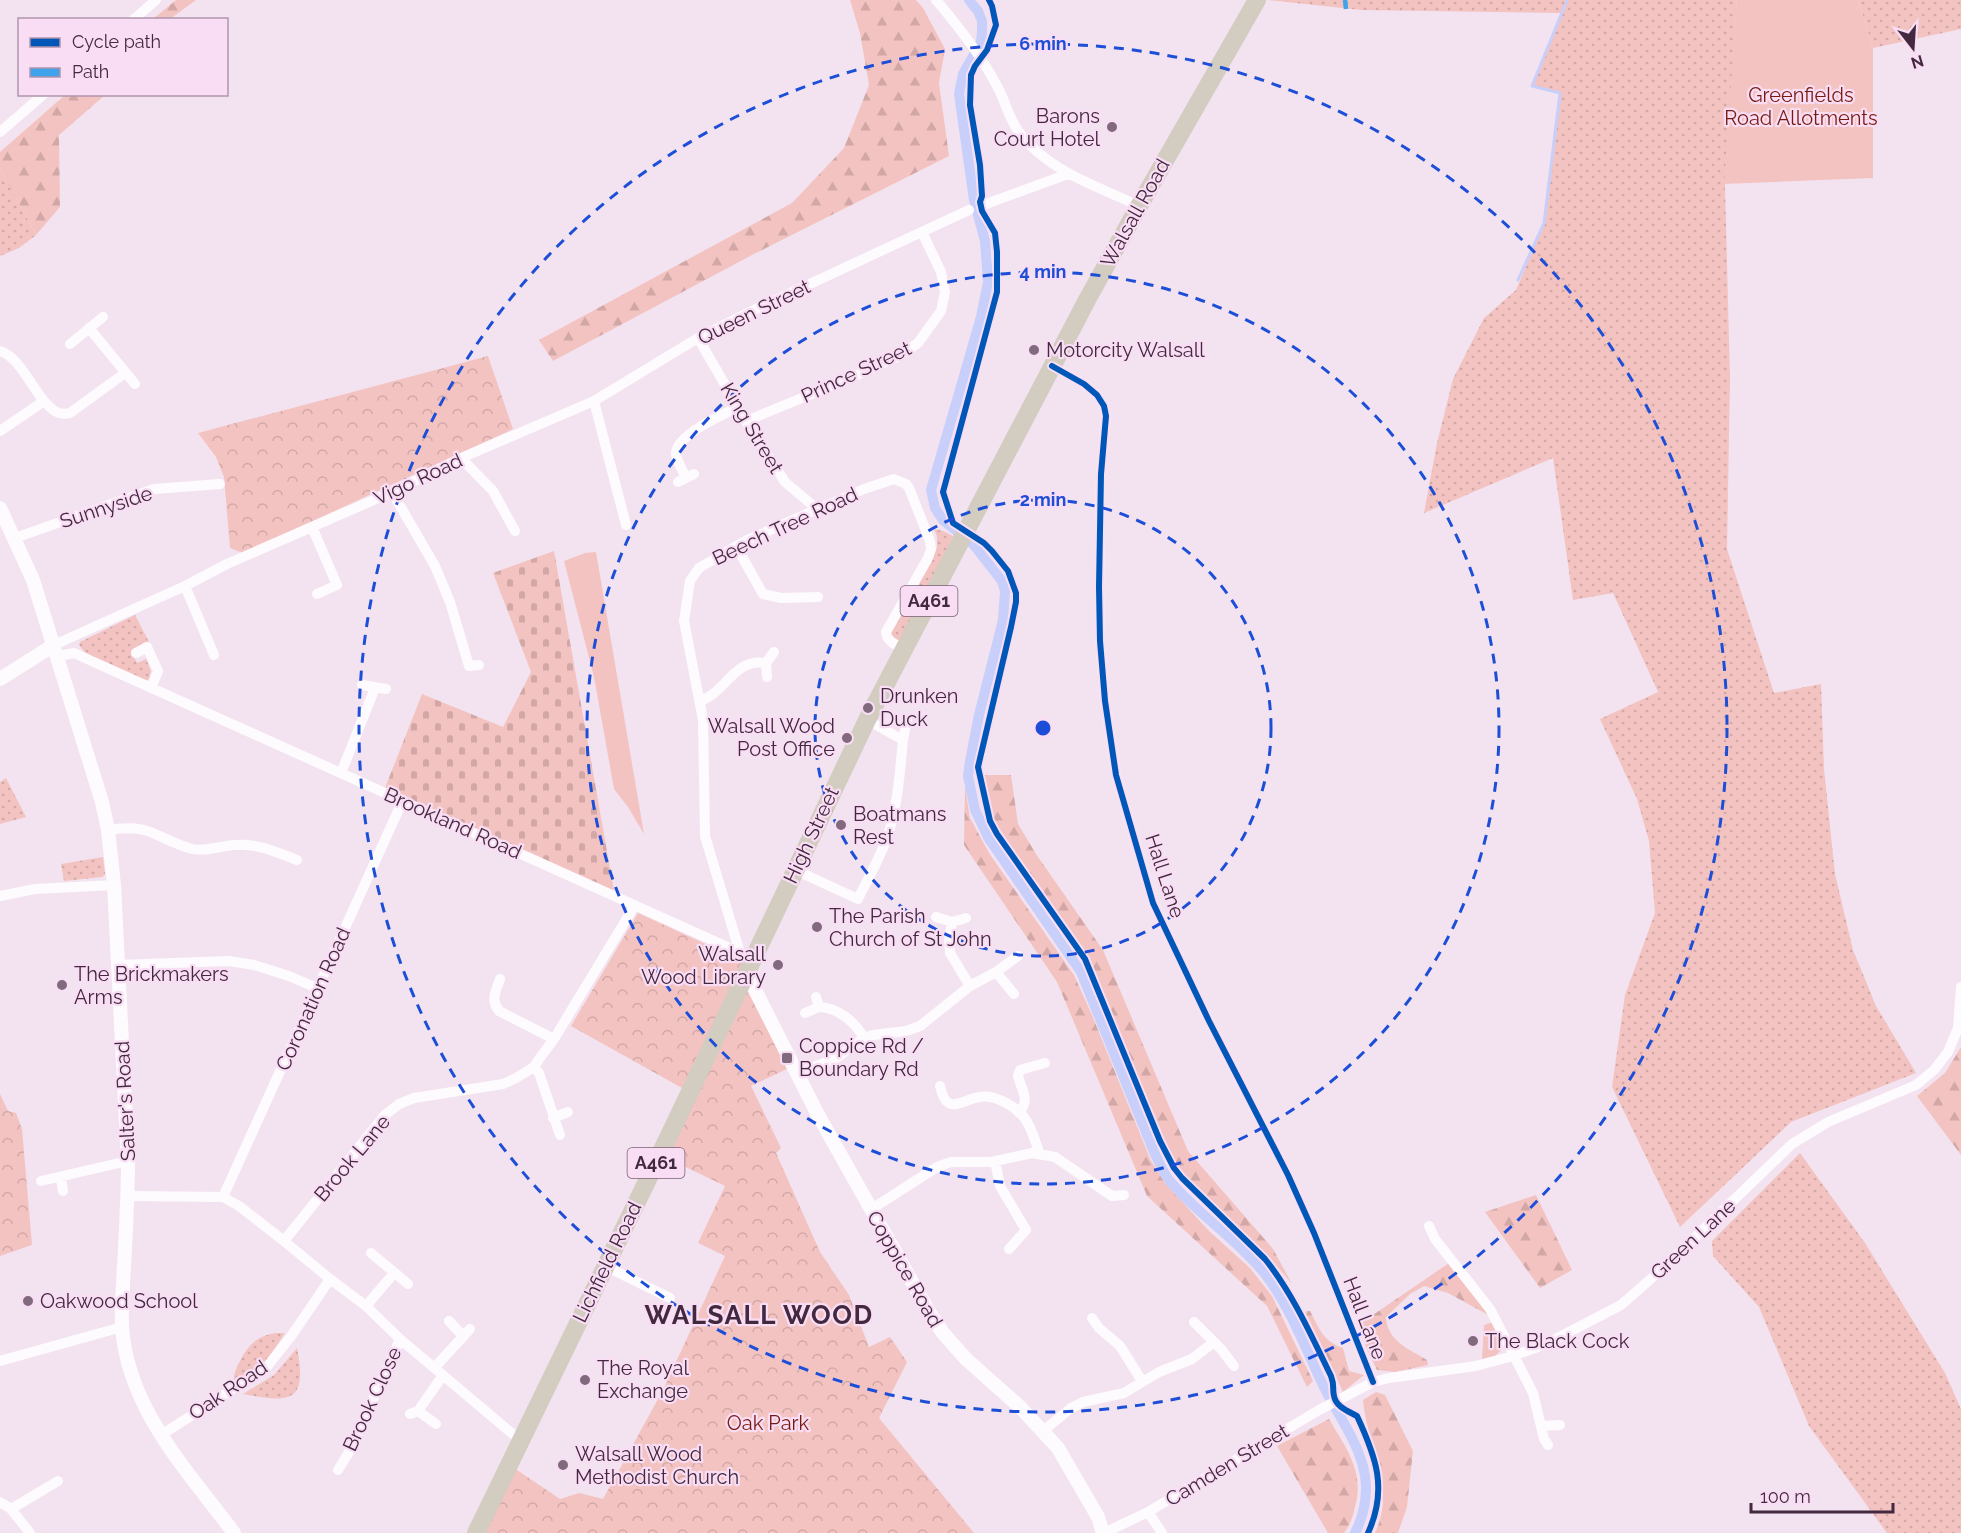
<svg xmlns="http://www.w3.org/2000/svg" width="1961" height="1533" font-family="Raleway,sans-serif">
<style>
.grass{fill:url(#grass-dots)}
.forest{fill:url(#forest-firs)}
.cemetery{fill:url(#cemetery-stones)}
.park{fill:url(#park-crowns)}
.garden{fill:#f3c3c1}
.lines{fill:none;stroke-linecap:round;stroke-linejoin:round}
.stream{stroke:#c8cffa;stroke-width:3}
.canal{stroke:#c8cffa;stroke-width:10}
.street{stroke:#fdfbfd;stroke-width:10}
.secondary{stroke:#fdfbfd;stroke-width:14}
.highway{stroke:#d2ccc1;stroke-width:18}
.quiet{stroke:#3fa3ec;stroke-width:4.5;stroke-dasharray:9 4.5;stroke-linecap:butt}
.cycleway-casing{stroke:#f9ddf4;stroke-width:10}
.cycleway{stroke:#0057b8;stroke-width:6}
.ring{fill:none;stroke:#1d4ed8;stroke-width:3;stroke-dasharray:10 8}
.poi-dot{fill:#816a7d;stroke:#f9ddf4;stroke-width:2}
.labels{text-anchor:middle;stroke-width:4.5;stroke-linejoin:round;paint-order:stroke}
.shield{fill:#f9ddf4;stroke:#7a5f75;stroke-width:1.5}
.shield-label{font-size:18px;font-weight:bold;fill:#43293f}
.park-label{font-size:20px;fill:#781a0e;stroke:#f9ddf4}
.poi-label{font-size:20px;fill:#43293f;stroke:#f9ddf4;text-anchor:start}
.street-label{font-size:20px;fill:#43293f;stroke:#f9ddf4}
.district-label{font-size:26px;font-weight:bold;letter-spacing:1.5px;fill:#43293f;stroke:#f9ddf4}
.centre{fill:#1d4ed8;stroke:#f9ddf4;stroke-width:3}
.ring-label{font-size:18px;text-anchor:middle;font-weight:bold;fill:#1d4ed8;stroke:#f9ddf4;stroke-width:4.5;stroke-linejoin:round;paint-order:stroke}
</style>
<defs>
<pattern id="grass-dots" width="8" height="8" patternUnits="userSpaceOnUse" patternTransform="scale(1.5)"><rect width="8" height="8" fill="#f3c3c1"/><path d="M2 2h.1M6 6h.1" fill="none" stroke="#d2a8a7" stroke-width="1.8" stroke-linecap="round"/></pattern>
<pattern id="forest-firs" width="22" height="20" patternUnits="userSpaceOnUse" patternTransform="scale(1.5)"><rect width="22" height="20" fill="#f3c3c1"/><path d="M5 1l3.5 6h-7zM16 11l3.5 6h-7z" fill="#d2a8a7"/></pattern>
<pattern id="cemetery-stones" width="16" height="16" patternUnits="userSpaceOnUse" patternTransform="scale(1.5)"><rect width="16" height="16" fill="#f3c3c1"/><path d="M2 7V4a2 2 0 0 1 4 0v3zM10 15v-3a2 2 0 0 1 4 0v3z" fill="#d2a8a7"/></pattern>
<pattern id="park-crowns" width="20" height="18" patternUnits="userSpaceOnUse" patternTransform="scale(1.5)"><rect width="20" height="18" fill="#f3c3c1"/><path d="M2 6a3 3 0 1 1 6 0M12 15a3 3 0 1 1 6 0" fill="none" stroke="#d2a8a7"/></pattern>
</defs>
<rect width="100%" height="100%" fill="#f3e3f0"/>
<path class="grass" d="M 1267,0 L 1737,0 L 1725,186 L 1730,378 L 1727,549 L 1774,693 L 1821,684 L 1824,769 L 1835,874 L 1853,950 L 1876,1006 L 1916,1073 L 1791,1122 L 1680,1227 L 1612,1087 L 1625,995 L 1655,913 L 1649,841 L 1637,799 L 1600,719 L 1658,692 L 1613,593 L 1573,600 L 1553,458 L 1424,513 L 1437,443 L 1453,379 L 1484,318 L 1516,290 L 1544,223 L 1560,93 L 1532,86 L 1561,13 L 1361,10 Z
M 1858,0 L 1961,0 L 1961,29 L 1873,48 Z
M 0,168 L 36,235 L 19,248 L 0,256 Z
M 934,529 L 943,531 L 953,536 L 934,577 L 901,642 L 891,636 L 890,632 L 937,548 L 937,536 Z
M 135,615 L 149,642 L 131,651 L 137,663 L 146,659 L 151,671 L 149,679 L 145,681 L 86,654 L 79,645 L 80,642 Z
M 6,778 L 26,817 L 0,824 L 0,782 Z
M 103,857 L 105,874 L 102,877 L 64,881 L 61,864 Z
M 1800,1153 L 1865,1243 L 1945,1373 L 1961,1409 L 1961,1533 L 1887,1533 L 1809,1426 L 1759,1307 L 1713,1256 L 1712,1241 Z
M 276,1333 L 285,1333 L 265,1363 L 234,1383 C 233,1376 235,1371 238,1365 C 247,1346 256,1336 276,1333 Z
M 297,1348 C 308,1403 290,1403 243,1394 L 274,1375 Z"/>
<path class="forest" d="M 176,0 L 196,0 L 170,19 L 153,19 Z
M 850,0 L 916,0 L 923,8 L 945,49 L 939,83 L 949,156 L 752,255 L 553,361 L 539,340 L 792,203 L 844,148 L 869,85 L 860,33 Z
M 65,95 L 105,95 L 59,135 L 60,207 L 36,235 L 0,168 L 0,152 Z
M 982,775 L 1011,775 L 1018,824 L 1036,854 L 1103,950 L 1188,1151 L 1273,1249 L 1292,1284 L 1275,1264 L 1182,1175 L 1161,1140 L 1090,965 L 992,821 Z
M 965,787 L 970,818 L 989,853 L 1074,975 L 1092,1015 L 1151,1161 L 1165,1183 L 1209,1231 L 1250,1268 L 1272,1296 L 1313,1381 L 1307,1387 L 1267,1306 L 1147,1196 L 1057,982 L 964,845 Z
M 1961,1047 L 1961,1155 L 1917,1096 L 1945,1073 Z
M 1536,1195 L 1572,1270 L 1540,1288 L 1485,1212 Z
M 1449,1263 L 1490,1316 L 1448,1293 L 1424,1286 L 1410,1294 L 1386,1317 C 1387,1341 1409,1349 1427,1360 L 1428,1365 L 1395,1372 L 1377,1370 L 1366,1347 L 1359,1321 L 1370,1317 Z
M 1307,1311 L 1310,1311 C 1320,1330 1323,1341 1343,1348 L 1349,1371 L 1364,1375 L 1343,1392 L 1305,1312 Z
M 1376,1392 L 1385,1395 L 1413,1451 L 1407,1507 L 1398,1533 L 1375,1533 C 1397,1486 1367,1447 1363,1400 Z
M 1329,1419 C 1346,1448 1365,1472 1355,1507 C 1353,1517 1350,1525 1344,1533 L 1328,1533 L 1277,1446 Z"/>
<path class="cemetery" d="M 554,551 L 614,891 L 385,788 L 422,694 L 503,727 L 531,672 L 493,573 Z"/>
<path class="park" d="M 488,356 L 513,429 L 243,553 L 230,548 L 224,477 L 216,457 L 198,433 Z
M 638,913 L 747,963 L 682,1088 L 571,1026 Z
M 748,983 L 787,1069 L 751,1086 L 781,1148 L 776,1153 L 820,1252 L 849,1295 L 869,1347 L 890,1337 L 907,1362 L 879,1418 L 974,1533 L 484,1533 L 514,1468 L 560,1499 L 579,1493 L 603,1499 L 663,1390 L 725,1256 L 698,1243 L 725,1186 L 667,1158 Z
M 0,1094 L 8,1111 L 16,1113 L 22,1129 L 32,1245 L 0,1256 Z"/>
<path class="garden" d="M 1737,0 L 1858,0 L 1873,48 L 1873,178 L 1724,184 Z
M 596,552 L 644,834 L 628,807 L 614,789 L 594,677 L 564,561 L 585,553 Z
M 1493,1322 L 1502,1349 L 1495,1356 L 1482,1359 L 1484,1325 Z"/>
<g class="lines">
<path class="stream" d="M 1518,280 L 1544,223 L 1560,93 L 1532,86 L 1567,0"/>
<path class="canal" d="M 969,0 L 978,11 L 982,21 L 982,32 L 981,42 L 963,74 L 959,94 L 974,200 L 985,241 L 988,282 L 981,317 L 931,490 L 935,508 L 943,520 L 973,544 L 1002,581 L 1005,591 L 1003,620 L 979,715 L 970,761 L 968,776 L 975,810 L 989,839 L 1081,972 L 1154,1152 C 1159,1162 1163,1172 1169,1180 C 1197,1214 1236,1238 1264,1273 C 1291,1307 1306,1351 1325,1389 C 1339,1417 1360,1444 1365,1476 C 1368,1496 1364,1515 1355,1533"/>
<path class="street" d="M 936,0 C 959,27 981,55 997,86 C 1005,100 1009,119 1019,132 C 1047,171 1097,186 1139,206
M 133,20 L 156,0
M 0,132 L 44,94
M 986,204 L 1068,174
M 89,328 L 135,384
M 698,338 L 746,421 L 785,482 L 816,508
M 70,344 L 103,317
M 0,351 C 18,356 31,386 44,401
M 1052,366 L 1084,384 L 1097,395 L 1104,406 L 1106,416 L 1101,474 L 1099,587 L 1100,641 L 1105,701 L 1116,775 L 1153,903 L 1209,1021 L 1288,1175 L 1314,1233 L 1373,1382
M 594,401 L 626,525
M 746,421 L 848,379 L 899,356 L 918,343 L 941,311 L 945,292 L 941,272 L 922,232
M 0,431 L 44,401 C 52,410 58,416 70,413 L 125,373
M 461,458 L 493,491 L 515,531
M 686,478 C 683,471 678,463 676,455 C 674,435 723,415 738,407
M 678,482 L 694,474
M 392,492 L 435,566 L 450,602 L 469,666 L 479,665
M 312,527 L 337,585 L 317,594
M 15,538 L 154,489 L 220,484
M 736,546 L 763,594 L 781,598 L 818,597
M 185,586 L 214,655
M 54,645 L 185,586 L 227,564 L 392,492 L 461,458 L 594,401 L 698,338 L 758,308 L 969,210
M 136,653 L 147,647 L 158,671 L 151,688
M 58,656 L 74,653 L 96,663 L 743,954
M 767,677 L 766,663 L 774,652
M 362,685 L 386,689
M 700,701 C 727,692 733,658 766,663
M 903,740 L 907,720
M 341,773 L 375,688
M 108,830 C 151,823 155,838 192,849 C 205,852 221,846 234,845 C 257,843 276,852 297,860
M 795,870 L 858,899 C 868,878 882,855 889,832 C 898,802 900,771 903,740 L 867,720
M 0,896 L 35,889 L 114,885
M 936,917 L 952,922 L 966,918
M 952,922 L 949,941 L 950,953 L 970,986
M 740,953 L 705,836 L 703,720 L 684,621 L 690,581 L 699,568 L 747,540 L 864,489 L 894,479 L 906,484 L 909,488 L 930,541 L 931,549 L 928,558 L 886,632 C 887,642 895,644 904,649
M 118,965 L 229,961 L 254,965 L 289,976 L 317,988
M 996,972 L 1014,994
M 500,979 C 496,991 490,1000 499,1011 L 554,1039
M 819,1007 C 839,1008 855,1022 864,1038
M 805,1013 L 819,1007 L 816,997
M 534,1067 L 539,1073 L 560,1135
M 797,1073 L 835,1059 L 864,1038 L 873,1035 L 906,1031 L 920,1026 L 970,986 L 996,972 L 1018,956
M 940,1086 C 947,1117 960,1100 980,1097 C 993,1094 1013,1105 1022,1115 C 1031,1124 1035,1142 1040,1154
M 1019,1113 C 1031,1099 1021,1091 1018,1075 L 1020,1070 L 1045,1063
M 553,1118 L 568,1112
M 995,1161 L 1000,1186 L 1026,1230 L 1009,1249
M 61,1178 L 63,1191
M 41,1181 L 128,1161
M 128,1196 L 223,1197 L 239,1206 L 284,1241 L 330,1279 L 366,1306 L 400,1339 L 521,1441
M 223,1197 L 403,800
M 870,1210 L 937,1167 L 951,1162 L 991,1162 L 1032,1153 L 1055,1157 L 1112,1196 L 1124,1195
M 1429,1226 L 1435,1239 L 1490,1309 L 1533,1393 L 1544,1439 L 1548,1445
M 284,1241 L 385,1115 L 399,1104 L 414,1098 L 503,1084 L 516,1078 L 534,1067 L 539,1059 L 554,1039 L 635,905
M 371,1253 L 408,1284
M 605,1266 L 670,1298
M 366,1306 L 394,1273
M 1092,1318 L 1099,1328 L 1120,1346 L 1142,1381
M 449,1321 L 463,1336
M 1194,1322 L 1221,1349 L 1234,1366
M 0,1361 L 122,1327
M 435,1367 L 470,1329
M 418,1411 L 436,1424
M 410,1414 L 418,1411 L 443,1375
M 1541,1426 L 1560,1425
M 1043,1431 L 1071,1408 L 1083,1402 L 1124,1393 L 1159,1372 L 1192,1359 L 1214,1342
M 161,1435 L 266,1368 L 292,1335 L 330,1279
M 338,1470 L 349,1452 L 400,1339
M 0,1502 L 11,1509 L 30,1533
M 11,1509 L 58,1481
M 1148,1512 L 1162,1533
M 1104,1533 L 1148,1512 L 1319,1410 L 1373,1382 L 1389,1378 L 1476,1366 L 1513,1356 L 1546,1344 L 1621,1305 L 1661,1270 L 1792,1144 L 1828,1122 L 1916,1085 L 1934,1070 L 1948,1052 L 1958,1028 L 1961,987"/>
<path class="secondary" d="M 0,508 L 33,580 L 102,802 L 108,830 L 114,885 L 128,1161 C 128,1196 126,1231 124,1266 C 123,1286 121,1306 122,1326 C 127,1408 187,1470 234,1533
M 0,679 L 54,645
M 747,974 L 817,1113 L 929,1312 L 943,1333 L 966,1359 L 1020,1407 L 1058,1448 L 1098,1517 L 1103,1533"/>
<path class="highway" d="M 476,1533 L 666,1142 L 867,720 L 1087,300 L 1139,206 L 1257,0"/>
<path class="quiet" d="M 1345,0 L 1346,9"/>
<g class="cycleway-casing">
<path id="cycleway" d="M 989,0 L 992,6 L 996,25 L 987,50 L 975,66 L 971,75 L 970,105 L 980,165 L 982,196 L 980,202 L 982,211 L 995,233 L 997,252 L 997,292 L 943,492 L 953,523 L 984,543 L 992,551 L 1008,571 L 1016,593 L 1016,602 L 1011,627 L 978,767 L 990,821 L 997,834 L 1085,959 L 1160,1141 L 1174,1168 L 1182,1178 L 1265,1259 C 1293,1294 1311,1335 1331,1376 C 1335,1387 1332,1388 1334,1396 C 1336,1407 1348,1411 1357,1416 C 1376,1457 1388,1489 1368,1533
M 1052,366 L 1084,384 L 1097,395 L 1104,406 L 1106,416 L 1101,474 L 1099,587 L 1100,641 L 1105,701 L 1116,775 L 1153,903 L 1209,1021 L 1288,1175 L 1314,1233 L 1373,1382"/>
</g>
<use href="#cycleway" class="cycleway"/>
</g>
<g class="ring">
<circle cx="1043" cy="728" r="228"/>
<circle cx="1043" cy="728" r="456"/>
<circle cx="1043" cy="728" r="684"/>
</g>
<g class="poi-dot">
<circle cx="1112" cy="127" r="6"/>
<circle cx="1034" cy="350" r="6"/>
<circle cx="868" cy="708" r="6"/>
<circle cx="847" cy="738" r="6"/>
<circle cx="841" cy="825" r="6"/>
<circle cx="817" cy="927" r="6"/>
<circle cx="778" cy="965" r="6"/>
<circle cx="62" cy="985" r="6"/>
<rect x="781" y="1052" width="12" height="12" rx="3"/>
<circle cx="28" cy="1301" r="6"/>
<circle cx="1473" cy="1341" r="6"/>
<circle cx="585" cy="1380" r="6"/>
<circle cx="563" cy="1465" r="6"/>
</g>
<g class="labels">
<g class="shield">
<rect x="900.5" y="586" width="57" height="30" rx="4.5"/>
<rect x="627.5" y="1148" width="57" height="30" rx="4.5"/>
</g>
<g class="shield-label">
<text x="929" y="607">A461</text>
<text x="656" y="1169">A461</text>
</g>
<g class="park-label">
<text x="1801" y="102">Greenfields<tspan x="1801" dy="23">Road Allotments</tspan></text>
<text x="768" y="1430">Oak Park</text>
</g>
<g class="poi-label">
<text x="1100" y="123" text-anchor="end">Barons<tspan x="1100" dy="23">Court Hotel</tspan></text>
<text x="1046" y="357">Motorcity Walsall</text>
<text x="880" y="703">Drunken<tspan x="880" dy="23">Duck</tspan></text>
<text x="835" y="733" text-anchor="end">Walsall Wood<tspan x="835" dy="23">Post Office</tspan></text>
<text x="853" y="821">Boatmans<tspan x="853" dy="23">Rest</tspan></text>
<text x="829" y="923">The Parish<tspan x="829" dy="23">Church of St John</tspan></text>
<text x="766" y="961" text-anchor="end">Walsall<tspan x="766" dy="23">Wood Library</tspan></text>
<text x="74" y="981">The Brickmakers<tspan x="74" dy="23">Arms</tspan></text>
<text x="799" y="1053">Coppice Rd /<tspan x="799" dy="23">Boundary Rd</tspan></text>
<text x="40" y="1308">Oakwood School</text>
<text x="1485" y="1348">The Black Cock</text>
<text x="597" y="1375">The Royal<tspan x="597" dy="23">Exchange</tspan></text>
<text x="575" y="1461">Walsall Wood<tspan x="575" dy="23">Methodist Church</tspan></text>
</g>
<g class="street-label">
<text transform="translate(1135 213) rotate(-61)" y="7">Walsall Road</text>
<text transform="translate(754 312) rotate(-26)" y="7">Queen Street</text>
<text transform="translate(856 372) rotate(-25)" y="7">Prince Street</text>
<text transform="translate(752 428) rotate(59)" y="7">King Street</text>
<text transform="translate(418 479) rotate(-25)" y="7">Vigo Road</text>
<text transform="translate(106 507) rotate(-18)" y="7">Sunnyside</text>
<text transform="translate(785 526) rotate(-25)" y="7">Beech Tree Road</text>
<text transform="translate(453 823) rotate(24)" y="7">Brookland Road</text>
<text transform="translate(811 835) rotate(-65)" y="7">High Street</text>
<text transform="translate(1165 876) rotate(72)" y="7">Hall Lane</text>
<text transform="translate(313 999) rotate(-66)" y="7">Coronation Road</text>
<text transform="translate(125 1101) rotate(-93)" y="7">Salter's Road</text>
<text transform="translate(352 1158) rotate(-50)" y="7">Brook Lane</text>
<text transform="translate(1693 1239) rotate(-43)" y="7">Green Lane</text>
<text transform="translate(607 1262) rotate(-64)" y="7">Lichfield Road</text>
<text transform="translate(905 1269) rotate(60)" y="7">Coppice Road</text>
<text transform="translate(1365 1318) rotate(69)" y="7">Hall Lane</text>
<text transform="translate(228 1390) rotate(-34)" y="7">Oak Road</text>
<text transform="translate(372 1399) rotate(-65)" y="7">Brook Close</text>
<text transform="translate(1227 1465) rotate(-31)" y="7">Camden Street</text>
</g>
<g class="district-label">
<text x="759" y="1324">WALSALL WOOD</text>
</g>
</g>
<circle cx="1043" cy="728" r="9" class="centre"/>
<g class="ring-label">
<text x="1043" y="50">6 min</text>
<text x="1043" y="278">4 min</text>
<text x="1043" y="506">2 min</text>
</g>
<rect x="18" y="18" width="210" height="78" fill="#f9ddf4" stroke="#b095ac" stroke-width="1.5"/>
<rect x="30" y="38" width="30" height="9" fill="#0057b8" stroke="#b095ac" stroke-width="1.5"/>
<text x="72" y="48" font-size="18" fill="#43293f">Cycle path</text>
<rect x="30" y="68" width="30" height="9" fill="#3fa3ec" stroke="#b095ac" stroke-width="1.5"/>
<text x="72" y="78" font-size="18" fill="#43293f">Path</text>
<g transform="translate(1913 48) rotate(163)" stroke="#f9ddf4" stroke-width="4.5" paint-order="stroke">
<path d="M0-4.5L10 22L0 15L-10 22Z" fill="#43293f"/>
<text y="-9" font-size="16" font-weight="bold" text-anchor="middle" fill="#43293f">N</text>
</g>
<path d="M1751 1503v9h142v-9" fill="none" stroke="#43293f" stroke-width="3"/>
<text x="1760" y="1503" font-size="18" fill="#43293f" stroke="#f9ddf4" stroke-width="4.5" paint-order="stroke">100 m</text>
</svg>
